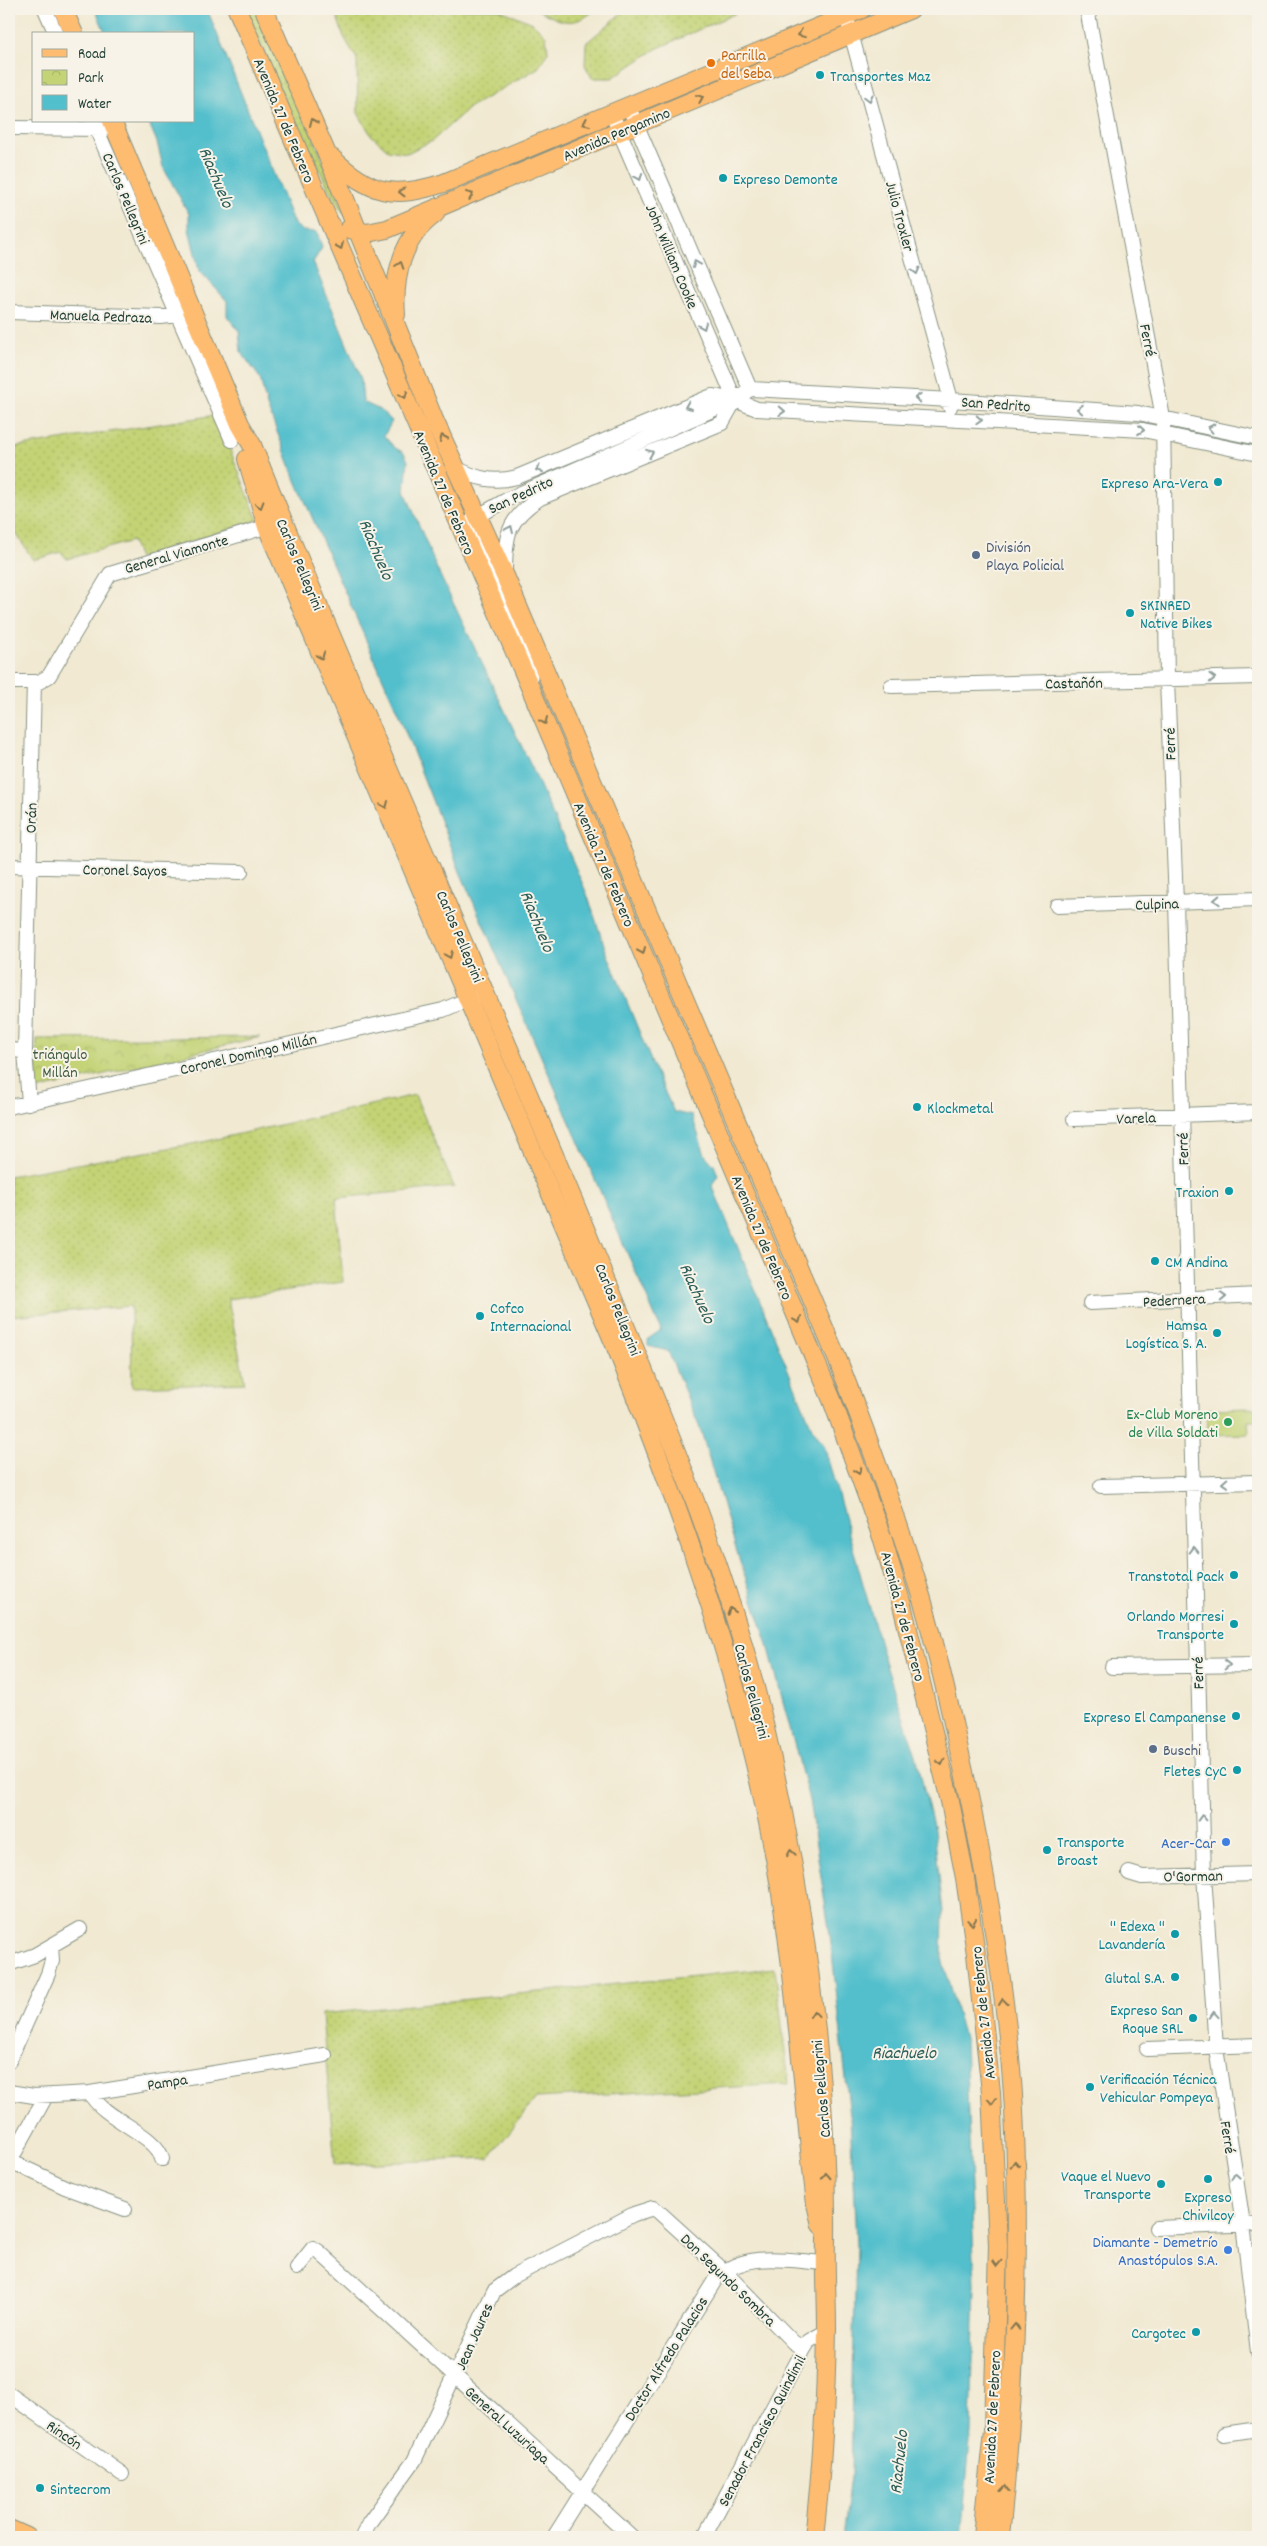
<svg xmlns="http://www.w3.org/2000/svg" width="1267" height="2546" font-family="Dekko,sans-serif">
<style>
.grass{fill:url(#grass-dots);stroke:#718854}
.park{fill:url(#park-crowns);stroke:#718854}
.pitch{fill:#c3d375;stroke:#718854}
.water{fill:#52bfcc;stroke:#387e80}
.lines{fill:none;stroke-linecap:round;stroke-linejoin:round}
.minor-casing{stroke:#889383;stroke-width:16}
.major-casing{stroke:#889383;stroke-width:20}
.minor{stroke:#fff;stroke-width:14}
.major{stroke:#febc70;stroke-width:18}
.oneway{stroke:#83764f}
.oneway2{stroke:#8f9e9a}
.food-dot{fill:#e8710a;stroke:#f7f3e8;stroke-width:2}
.culture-dot{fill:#0f9aa8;stroke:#f7f3e8;stroke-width:2}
.service-dot{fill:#5c6f8a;stroke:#f7f3e8;stroke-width:2}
.leisure-dot{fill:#2e9e5b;stroke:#f7f3e8;stroke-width:2}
.shop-dot{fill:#3f7fe0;stroke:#f7f3e8;stroke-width:2}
.labels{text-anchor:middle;stroke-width:4;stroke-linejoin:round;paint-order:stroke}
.food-label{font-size:16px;fill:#c56008;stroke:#f7f3e8;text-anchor:start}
.culture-label{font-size:16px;fill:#0d838f;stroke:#f7f3e8;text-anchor:end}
.street-label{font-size:16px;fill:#1f3d34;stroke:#f7f3e8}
.service-label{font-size:16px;fill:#4e5e75;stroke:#f7f3e8;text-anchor:start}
.park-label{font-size:16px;fill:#405b41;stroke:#f7f3e8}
.leisure-label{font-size:16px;fill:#27864d;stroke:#f7f3e8;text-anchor:end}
.shop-label{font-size:16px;fill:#366cbe;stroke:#f7f3e8;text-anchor:end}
.water-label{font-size:18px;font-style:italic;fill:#2c5e5a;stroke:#f7f3e8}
</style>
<defs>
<pattern id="grass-dots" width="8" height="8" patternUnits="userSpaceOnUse" patternTransform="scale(1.25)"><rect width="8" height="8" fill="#c3d375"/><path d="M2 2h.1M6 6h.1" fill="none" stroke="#a7b666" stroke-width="1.8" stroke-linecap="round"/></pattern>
<pattern id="park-crowns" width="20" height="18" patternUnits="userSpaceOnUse" patternTransform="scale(1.25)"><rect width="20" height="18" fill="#c3d375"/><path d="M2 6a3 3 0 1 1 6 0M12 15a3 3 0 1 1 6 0" fill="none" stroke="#a7b666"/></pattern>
</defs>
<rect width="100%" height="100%" fill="#f7f3e8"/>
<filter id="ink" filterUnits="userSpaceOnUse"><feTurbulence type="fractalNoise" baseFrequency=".02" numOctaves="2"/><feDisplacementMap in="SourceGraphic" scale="10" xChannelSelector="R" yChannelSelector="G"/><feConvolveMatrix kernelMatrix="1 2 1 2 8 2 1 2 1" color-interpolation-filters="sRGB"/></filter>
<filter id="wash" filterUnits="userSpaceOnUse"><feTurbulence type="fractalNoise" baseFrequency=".0096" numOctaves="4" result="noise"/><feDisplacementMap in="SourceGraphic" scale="20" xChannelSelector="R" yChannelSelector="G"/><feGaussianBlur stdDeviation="1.12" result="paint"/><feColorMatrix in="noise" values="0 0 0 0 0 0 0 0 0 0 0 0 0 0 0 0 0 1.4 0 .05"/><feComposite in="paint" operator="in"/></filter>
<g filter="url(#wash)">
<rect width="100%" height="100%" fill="#f1e9d2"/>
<path class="grass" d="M 246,9 L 259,9 L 347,217 C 324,193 320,157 298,132 Z
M 338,9 L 498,9 L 533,23 L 546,36 L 548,52 L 538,68 L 470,107 L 432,141 L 407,153 L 388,150 L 371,135 L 358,113 L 357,59 L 344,37 L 337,17 Z
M 536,9 L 596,9 C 573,29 561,22 536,9 Z
M 627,9 L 745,9 L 656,49 L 612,78 L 592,78 L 585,65 L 586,43 Z
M 216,415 L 258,520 L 139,558 L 132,541 L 67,559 L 61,552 L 33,560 L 9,522 L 9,448 Z
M 415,1095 L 454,1187 L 336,1198 L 343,1282 L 228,1299 L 245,1383 L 132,1387 L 131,1306 L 9,1316 L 9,1176 L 203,1142 Z
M 775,1968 L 789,2084 L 536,2098 L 489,2158 L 335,2165 L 322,2014 Z"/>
<path class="park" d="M 260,1037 L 37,1090 L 37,1039 Z"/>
<path class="pitch" d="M 1258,1408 L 1258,1421 L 1248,1421 L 1249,1434 L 1208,1435 L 1207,1409 Z"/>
<path class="water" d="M 95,9 L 207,9 L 294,224 L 303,231 L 317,232 L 322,248 L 313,262 L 361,379 L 363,402 L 380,410 L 392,421 L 384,436 L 394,447 L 404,453 L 408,461 L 405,491 L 437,569 L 533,770 L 587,894 L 605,948 L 656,1073 L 674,1112 L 692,1116 L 705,1155 L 714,1165 L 718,1175 L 712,1185 L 812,1428 L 824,1445 L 885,1662 L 916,1756 L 934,1830 L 943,1912 L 942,1958 L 965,2042 L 975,2285 L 971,2432 L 961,2537 L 843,2537 L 851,2476 L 856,2244 L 850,2116 L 830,1935 L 809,1800 L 768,1645 L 736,1549 L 701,1431 L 668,1351 L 648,1346 L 648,1339 L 661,1330 L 461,874 L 398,713 L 297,483 L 267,406 L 260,378 L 241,352 L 239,331 L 227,316 L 227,301 L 199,270 L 189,229 L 189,214 L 163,167 L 157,142 L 148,121 L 194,121 L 194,34 L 106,34 Z"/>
</g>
<g filter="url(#ink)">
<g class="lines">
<g class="minor-casing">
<path id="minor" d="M 45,9 L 56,34
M 1087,9 L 1163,418 L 1167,680 L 1176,902 L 1204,1875 L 1216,2048 L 1243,2224 L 1258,2352
M 846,15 L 951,400 L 950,407
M 628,105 L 750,389
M 611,112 L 735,400
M 93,121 L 232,440
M 9,128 L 103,129
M 9,312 L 161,317 L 185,314
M 456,468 C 477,479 494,483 517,477 L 712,396 L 735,400 L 757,409 L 1143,430 L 1258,454
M 505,573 C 505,536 507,519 540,498 L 722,423 L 735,400
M 9,682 L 39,682 L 49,676 L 110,574 L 275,524
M 530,685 L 531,664 L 471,524 L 473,519 L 510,498 L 735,400 L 750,389 L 951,400 L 1138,413 L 1258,438
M 891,686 L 1258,677
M 9,866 L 241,872
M 1057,906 L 1258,899
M 9,1050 L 25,1051
M 29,1103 L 25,1051 L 34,682
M 9,1107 L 443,1010 L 485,992
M 1074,1119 L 1258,1112
M 1090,1303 L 1258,1295
M 1101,1486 L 1258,1482
M 1112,1667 L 1258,1665
M 1129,1873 L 1142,1877 L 1258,1874
M 9,1964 L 35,1955 L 80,1929
M 1147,2049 L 1258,2045
M 9,2061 L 48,1974 L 52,1961 L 51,1946
M 9,2092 L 34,2096 L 90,2093 L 325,2055
M 90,2093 C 103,2119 158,2135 162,2159
M 46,2096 L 10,2161 L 65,2187 L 125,2209
M 1156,2228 L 1258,2224
M 297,2268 L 313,2248 L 318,2251 L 632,2537
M 9,2394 L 122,2474
M 1224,2434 L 1258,2429
M 362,2537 L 369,2523 L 414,2461 L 494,2291 L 514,2276 L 634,2214 L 653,2208 L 659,2212 L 724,2271 L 793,2342 L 804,2349
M 554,2537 L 717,2277 C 748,2250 789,2261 827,2263
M 704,2537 L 804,2349 L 809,2341 L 827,2331"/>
</g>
<g class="major-casing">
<path id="major" d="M 63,9 L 74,34
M 237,9 L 530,687 L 832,1400 L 883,1540 L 902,1605 L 950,1801 L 965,1878 L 976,1954 L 991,2092 L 998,2245 L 993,2430 L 982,2537
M 264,9 L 326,152 L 435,422 L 505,576 L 839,1363 C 869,1440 897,1517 921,1596 C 937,1648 948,1701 960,1754 C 986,1871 1007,1990 1014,2110 C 1021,2253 1015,2395 1000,2537
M 112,121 L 240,424 L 252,445 C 361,715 482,979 593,1248 C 656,1401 723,1554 762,1715 C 802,1886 828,2063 826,2240 C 825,2269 827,2299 827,2328 C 826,2398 822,2468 814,2537
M 332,158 C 371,195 394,199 444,183 L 862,9
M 349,229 L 367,233 L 387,229 L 911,9
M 396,315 C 393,277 402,237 435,214
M 247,459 L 267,527 L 618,1352 C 680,1509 737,1666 770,1832 C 795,1955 801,2079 816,2204 L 821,2225
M 9,2529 L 27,2537"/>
</g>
<use href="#minor" class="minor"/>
<use href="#major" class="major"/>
</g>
<defs><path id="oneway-chevron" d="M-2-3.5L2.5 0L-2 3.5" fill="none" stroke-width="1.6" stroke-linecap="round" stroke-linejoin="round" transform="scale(1.25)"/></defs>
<g class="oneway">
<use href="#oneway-chevron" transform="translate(801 34) rotate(158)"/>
<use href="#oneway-chevron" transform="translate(700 98) rotate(-23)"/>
<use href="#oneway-chevron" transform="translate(313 122) rotate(-113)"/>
<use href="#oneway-chevron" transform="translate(586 123) rotate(157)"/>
<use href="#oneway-chevron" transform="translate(402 192) rotate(180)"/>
<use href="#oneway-chevron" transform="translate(470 195) rotate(-23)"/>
<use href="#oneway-chevron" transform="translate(340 246) rotate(67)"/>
<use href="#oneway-chevron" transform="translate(400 265) rotate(-72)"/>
<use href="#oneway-chevron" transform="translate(404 395) rotate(67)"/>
<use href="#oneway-chevron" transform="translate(443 438) rotate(-114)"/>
<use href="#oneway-chevron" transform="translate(260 505) rotate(73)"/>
<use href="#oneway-chevron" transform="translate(321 656) rotate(67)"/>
<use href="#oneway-chevron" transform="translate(544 721) rotate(67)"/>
<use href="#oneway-chevron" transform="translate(385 805) rotate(67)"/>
<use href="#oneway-chevron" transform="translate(642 951) rotate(67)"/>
<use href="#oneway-chevron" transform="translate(449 955) rotate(67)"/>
<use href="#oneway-chevron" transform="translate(798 1320) rotate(67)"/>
<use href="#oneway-chevron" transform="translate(858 1471) rotate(70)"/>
<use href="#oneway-chevron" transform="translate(731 1611) rotate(-107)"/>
<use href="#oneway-chevron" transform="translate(941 1762) rotate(77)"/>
<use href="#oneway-chevron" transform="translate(791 1853) rotate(-100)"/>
<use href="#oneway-chevron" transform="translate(972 1922) rotate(82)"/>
<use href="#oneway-chevron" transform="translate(1003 2002) rotate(-97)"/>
<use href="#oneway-chevron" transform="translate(814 2014) rotate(-95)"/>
<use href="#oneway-chevron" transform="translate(992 2101) rotate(86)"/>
<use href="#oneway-chevron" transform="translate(1015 2164) rotate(-92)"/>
<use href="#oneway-chevron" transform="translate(826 2176) rotate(-93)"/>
<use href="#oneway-chevron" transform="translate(997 2263) rotate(92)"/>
<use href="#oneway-chevron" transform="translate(1015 2327) rotate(-88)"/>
<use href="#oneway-chevron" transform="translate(1005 2489) rotate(-84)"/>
</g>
<g class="oneway2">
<use href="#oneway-chevron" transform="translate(869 98) rotate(75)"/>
<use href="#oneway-chevron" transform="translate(639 177) rotate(67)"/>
<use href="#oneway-chevron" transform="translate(696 264) rotate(-113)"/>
<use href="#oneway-chevron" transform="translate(916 271) rotate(75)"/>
<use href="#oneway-chevron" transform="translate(703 326) rotate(67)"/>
<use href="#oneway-chevron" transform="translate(918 398) rotate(-177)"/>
<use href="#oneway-chevron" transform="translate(688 406) rotate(157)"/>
<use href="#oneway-chevron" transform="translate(1080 409) rotate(-176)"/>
<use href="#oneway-chevron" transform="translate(782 411) rotate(3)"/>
<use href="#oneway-chevron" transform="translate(979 420) rotate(3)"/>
<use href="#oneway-chevron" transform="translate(1211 428) rotate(-168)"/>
<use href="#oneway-chevron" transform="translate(1141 430) rotate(6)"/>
<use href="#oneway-chevron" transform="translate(650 453) rotate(-22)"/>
<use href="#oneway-chevron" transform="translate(539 469) rotate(157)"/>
<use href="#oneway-chevron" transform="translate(510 529) rotate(-65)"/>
<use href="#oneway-chevron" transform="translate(1212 678) rotate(-2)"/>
<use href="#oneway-chevron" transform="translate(1217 900) rotate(178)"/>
<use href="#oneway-chevron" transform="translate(1223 1297) rotate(-2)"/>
<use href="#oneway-chevron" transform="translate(1225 1483) rotate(177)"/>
<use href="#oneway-chevron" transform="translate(1194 1550) rotate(-91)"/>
<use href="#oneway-chevron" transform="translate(1227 1665) rotate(-1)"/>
<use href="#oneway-chevron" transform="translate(1202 1818) rotate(-92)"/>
<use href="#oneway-chevron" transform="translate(1214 2015) rotate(-94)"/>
<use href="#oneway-chevron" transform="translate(1235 2176) rotate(-99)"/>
</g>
</g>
<circle class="food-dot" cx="711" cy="63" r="5"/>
<g class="culture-dot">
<circle cx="820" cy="75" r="5"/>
<circle cx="723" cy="178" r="5"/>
<circle cx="1218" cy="482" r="5"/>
<circle cx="1130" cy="613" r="5"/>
<circle cx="917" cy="1107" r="5"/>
<circle cx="1229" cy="1191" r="5"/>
<circle cx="1155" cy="1261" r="5"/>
<circle cx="480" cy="1316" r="5"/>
<circle cx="1217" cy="1333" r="5"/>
<circle cx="1234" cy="1575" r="5"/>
<circle cx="1234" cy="1624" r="5"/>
<circle cx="1236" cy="1716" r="5"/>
<circle cx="1237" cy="1770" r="5"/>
<circle cx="1047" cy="1850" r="5"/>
<circle cx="1175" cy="1934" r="5"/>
<circle cx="1175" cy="1977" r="5"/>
<circle cx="1193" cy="2018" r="5"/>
<circle cx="1090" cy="2087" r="5"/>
<circle cx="1208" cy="2179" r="5"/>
<circle cx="1161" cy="2184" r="5"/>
<circle cx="1196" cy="2332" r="5"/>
<circle cx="40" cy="2488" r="5"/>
</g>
<g class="service-dot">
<circle cx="976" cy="555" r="5"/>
<circle cx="1153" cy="1749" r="5"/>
</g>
<circle class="leisure-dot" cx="1228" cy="1422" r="5"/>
<g class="shop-dot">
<circle cx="1226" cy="1842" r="5"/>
<circle cx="1228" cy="2250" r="5"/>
</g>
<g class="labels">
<g class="food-label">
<text x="721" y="60">Parrilla<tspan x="721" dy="18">del Seba</tspan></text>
</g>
<g class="culture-label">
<text x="830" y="81" text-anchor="start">Transportes Maz</text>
<text x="733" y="184" text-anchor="start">Expreso Demonte</text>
<text x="1208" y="488">Expreso Ara-Vera</text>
<text x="1140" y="610" text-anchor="start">SKINRED<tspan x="1140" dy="18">Native Bikes</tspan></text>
<text x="927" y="1113" text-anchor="start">Klockmetal</text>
<text x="1219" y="1197">Traxion</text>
<text x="1165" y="1267" text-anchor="start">CM Andina</text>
<text x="490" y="1313" text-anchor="start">Cofco<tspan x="490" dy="18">Internacional</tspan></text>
<text x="1207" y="1330">Hamsa<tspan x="1207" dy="18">Logística S. A.</tspan></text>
<text x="1224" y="1581">Transtotal Pack</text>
<text x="1224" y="1621">Orlando Morresi<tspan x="1224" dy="18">Transporte</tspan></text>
<text x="1226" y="1722">Expreso El Campanense</text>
<text x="1227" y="1776">Fletes CyC</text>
<text x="1057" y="1847" text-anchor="start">Transporte<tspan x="1057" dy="18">Broast</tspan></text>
<text x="1165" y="1931">'' Edexa ''<tspan x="1165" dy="18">Lavandería</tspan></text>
<text x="1165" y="1983">Glutal S.A.</text>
<text x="1183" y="2015">Expreso San<tspan x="1183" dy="18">Roque SRL</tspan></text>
<text x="1100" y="2084" text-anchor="start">Verificación Técnica<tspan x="1100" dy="18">Vehicular Pompeya</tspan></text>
<text x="1151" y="2181">Vaque el Nuevo<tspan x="1151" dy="18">Transporte</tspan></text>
<text x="1208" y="2202" text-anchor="middle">Expreso<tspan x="1208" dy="18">Chivilcoy</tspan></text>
<text x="1186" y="2338">Cargotec</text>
<text x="50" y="2494" text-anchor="start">Sintecrom</text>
</g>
<g class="street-label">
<text transform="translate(285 120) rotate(67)" y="6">Avenida 27 de Febrero</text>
<text transform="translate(616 133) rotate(-23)" y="6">Avenida Pergamino</text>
<text transform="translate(127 198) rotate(67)" y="6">Carlos Pellegrini</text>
<text transform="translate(901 216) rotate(75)" y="6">Julio Troxler</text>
<text transform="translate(673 256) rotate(67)" y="6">John William Cooke</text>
<text transform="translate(101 315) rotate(2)" y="6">Manuela Pedraza</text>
<text transform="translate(1149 340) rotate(79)" y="6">Ferré</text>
<text transform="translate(996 403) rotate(4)" y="6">San Pedrito</text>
<text transform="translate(445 492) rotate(67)" y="6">Avenida 27 de Febrero</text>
<text transform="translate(520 494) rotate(-25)" y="6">San Pedrito</text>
<text transform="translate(176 553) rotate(-16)" y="6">General Viamonte</text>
<text transform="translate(301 564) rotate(67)" y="6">Carlos Pellegrini</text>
<text transform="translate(1074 682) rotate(-1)" y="6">Castañón</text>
<text transform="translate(1169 744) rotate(-92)" y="6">Ferré</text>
<text transform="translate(30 818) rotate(-88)" y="6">Orán</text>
<text transform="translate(605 864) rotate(67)" y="6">Avenida 27 de Febrero</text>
<text transform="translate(125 869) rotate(1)" y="6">Coronel Sayos</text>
<text transform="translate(1157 903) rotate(-2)" y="6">Culpina</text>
<text transform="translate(461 936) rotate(67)" y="6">Carlos Pellegrini</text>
<text transform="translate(248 1053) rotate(-13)" y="6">Coronel Domingo Millán</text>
<text transform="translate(1136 1117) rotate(-2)" y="6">Varela</text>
<text transform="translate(1182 1149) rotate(-92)" y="6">Ferré</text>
<text transform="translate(763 1237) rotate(67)" y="6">Avenida 27 de Febrero</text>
<text transform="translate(1174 1299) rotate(-3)" y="6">Pedernera</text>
<text transform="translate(619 1309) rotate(68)" y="6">Carlos Pellegrini</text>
<text transform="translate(904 1616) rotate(75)" y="6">Avenida 27 de Febrero</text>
<text transform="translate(1197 1673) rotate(-92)" y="6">Ferré</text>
<text transform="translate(753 1691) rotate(75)" y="6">Carlos Pellegrini</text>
<text transform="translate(1193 1875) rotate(-1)" y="6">O'Gorman</text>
<text transform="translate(982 2013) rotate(-96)" y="6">Avenida 27 de Febrero</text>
<text transform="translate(167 2081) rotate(-9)" y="6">Pampa</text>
<text transform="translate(820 2089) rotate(-95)" y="6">Carlos Pellegrini</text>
<text transform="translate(1229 2137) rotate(81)" y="6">Ferré</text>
<text transform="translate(729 2279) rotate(44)" y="6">Don Segundo Sombra</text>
<text transform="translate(473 2336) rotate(-66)" y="6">Jean Jaures</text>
<text transform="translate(665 2358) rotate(-58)" y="6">Doctor Alfredo Palacios</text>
<text transform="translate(991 2417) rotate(-87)" y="6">Avenida 27 de Febrero</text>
<text transform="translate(508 2424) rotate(42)" y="6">General Luzuriaga</text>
<text transform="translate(761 2430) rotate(-62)" y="6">Senador Francisco Quindimil</text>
<text transform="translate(65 2434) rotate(35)" y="6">Rincón</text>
</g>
<g class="service-label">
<text x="986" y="552">División<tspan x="986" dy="18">Playa Policial</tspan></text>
<text x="1163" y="1755">Buschi</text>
</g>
<g class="park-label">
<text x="60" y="1059">triángulo<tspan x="60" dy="18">Millán</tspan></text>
</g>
<g class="leisure-label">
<text x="1218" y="1419">Ex-Club Moreno<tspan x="1218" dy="18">de Villa Soldati</tspan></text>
</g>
<g class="shop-label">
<text x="1216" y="1848">Acer-Car</text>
<text x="1218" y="2247">Diamante - Demetrío<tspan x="1218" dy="18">Anastópulos S.A.</tspan></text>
</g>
<g class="water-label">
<text transform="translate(217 177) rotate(67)" y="6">Riachuelo</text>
<text transform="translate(377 549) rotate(67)" y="6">Riachuelo</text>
<text transform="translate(538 921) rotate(68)" y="6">Riachuelo</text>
<text transform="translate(698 1293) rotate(66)" y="6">Riachuelo</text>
<text x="904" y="2058">Riachuelo</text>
<text transform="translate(898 2462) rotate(-84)" y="6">Riachuelo</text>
</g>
</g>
<rect width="1267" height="2546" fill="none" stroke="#f7f3e8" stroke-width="30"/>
<rect x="32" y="32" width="162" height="90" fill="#f7f3e8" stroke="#a1aaa0"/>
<rect x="42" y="49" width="25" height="8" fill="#febc70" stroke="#a1aaa0"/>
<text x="78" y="58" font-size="15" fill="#1f3d34">Road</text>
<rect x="42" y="70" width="25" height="15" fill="url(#park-crowns)" stroke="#a1aaa0"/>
<text x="78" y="82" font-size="15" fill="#1f3d34">Park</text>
<rect x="42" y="95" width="25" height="15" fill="#52bfcc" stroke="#a1aaa0"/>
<text x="78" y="108" font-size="15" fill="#1f3d34">Water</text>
</svg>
